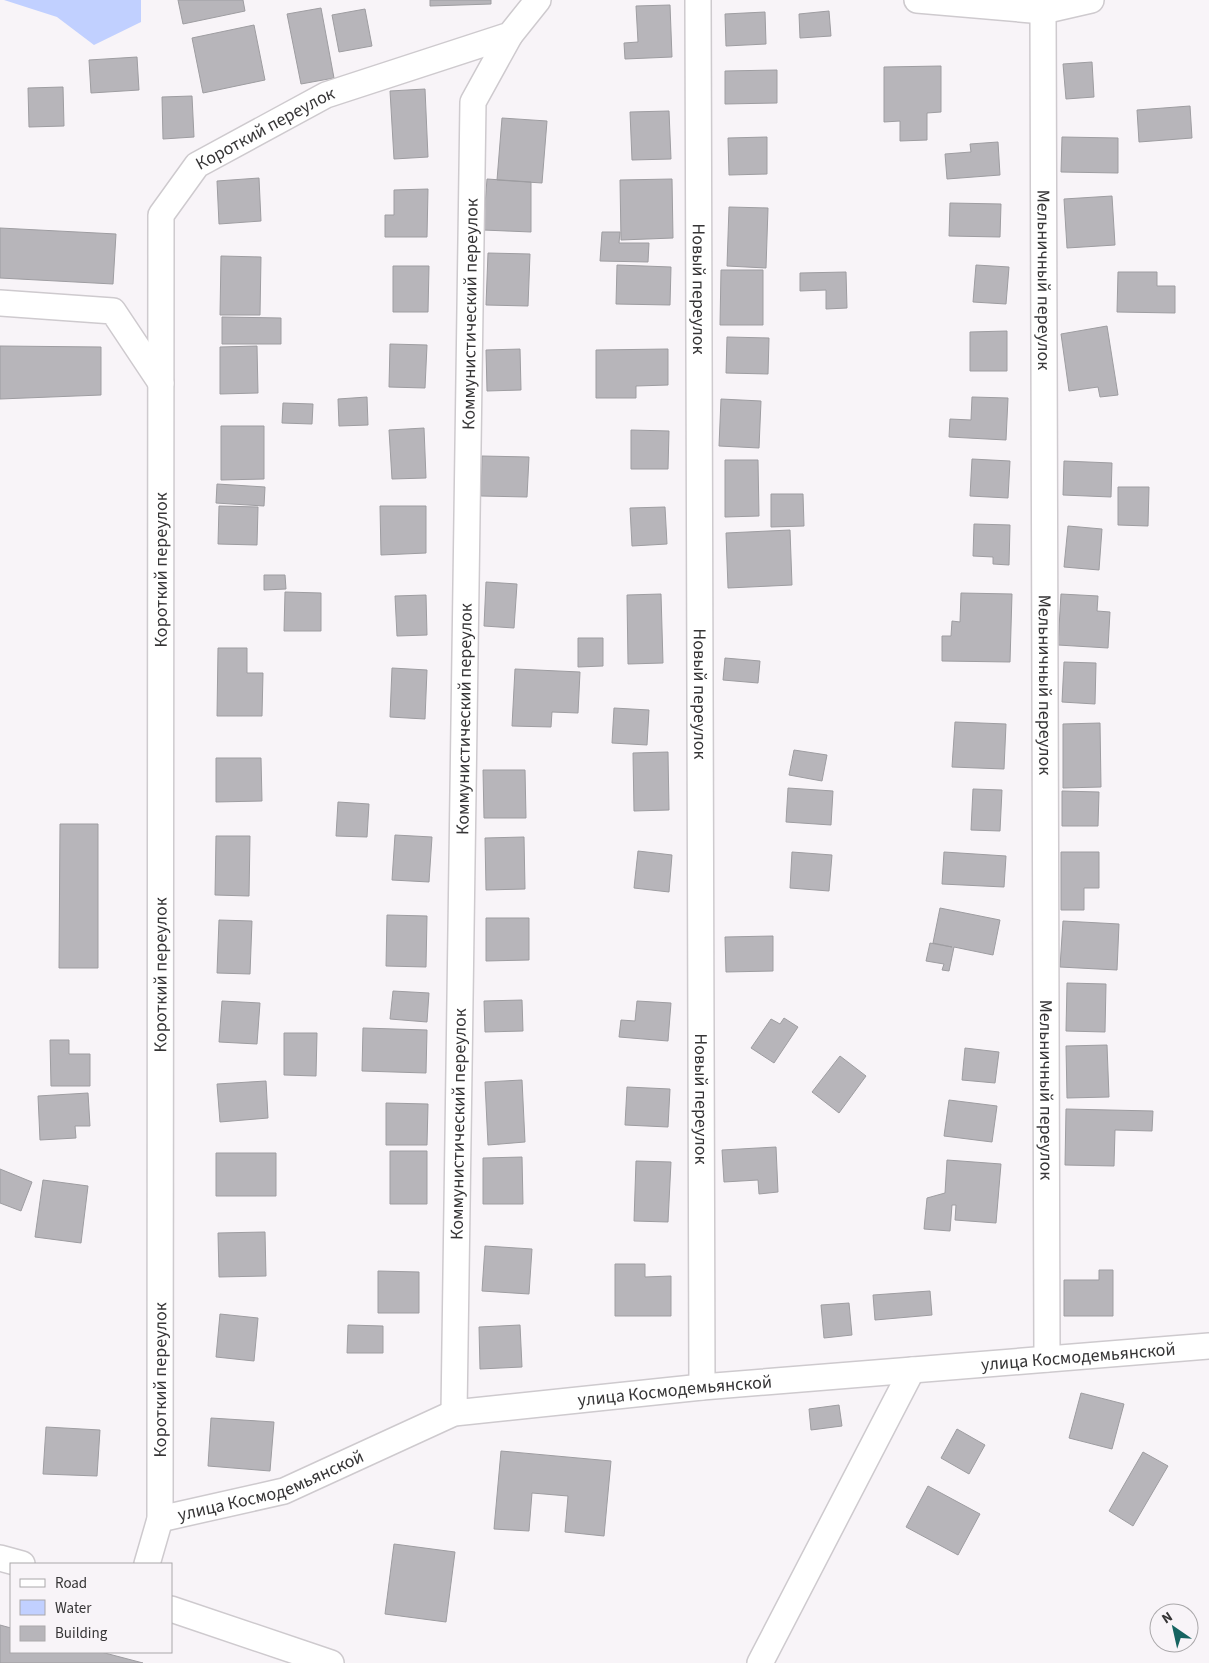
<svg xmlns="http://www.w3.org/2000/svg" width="1209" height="1663" font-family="'Source Sans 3',sans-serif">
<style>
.water{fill:#c1d0ff}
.building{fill:#b7b5ba;stroke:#9e9da1}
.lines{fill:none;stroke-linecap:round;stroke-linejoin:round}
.minor-casing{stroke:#cecace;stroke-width:28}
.minor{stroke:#fff;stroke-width:25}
.labels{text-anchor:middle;stroke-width:4;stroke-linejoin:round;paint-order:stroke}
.street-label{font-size:18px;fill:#363536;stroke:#f8f4f8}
</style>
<rect width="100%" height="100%" fill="#f8f4f8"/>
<path class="water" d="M 4,0 L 141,0 L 141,22 L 94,45 L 57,17 Z"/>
<path class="building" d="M 178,0 L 243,0 L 245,11 L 183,24 Z
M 430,0 L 491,0 L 491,4 L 430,6 Z
M 670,5 L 672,57 L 625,59 L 624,43 L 638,42 L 636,6 Z
M 321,8 L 334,78 L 301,84 L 287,14 Z
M 365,9 L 372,46 L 339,52 L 332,15 Z
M 829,11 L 831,36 L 800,38 L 799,14 Z
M 765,12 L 766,44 L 726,46 L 725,14 Z
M 254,25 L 265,80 L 203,93 L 192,38 Z
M 137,57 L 139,90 L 91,93 L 89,60 Z
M 1092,62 L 1094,97 L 1066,99 L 1063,64 Z
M 941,66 L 941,112 L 927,113 L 927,140 L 900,141 L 900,121 L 884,122 L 884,67 Z
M 777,70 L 777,103 L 725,104 L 725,71 Z
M 63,87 L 64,126 L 29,127 L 28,88 Z
M 425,89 L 428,157 L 394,159 L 390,91 Z
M 192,96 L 194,137 L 163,139 L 162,97 Z
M 1190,106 L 1192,138 L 1139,142 L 1137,110 Z
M 669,111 L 671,159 L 632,160 L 630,112 Z
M 502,118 L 547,121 L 542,183 L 497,180 Z
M 767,137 L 767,174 L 729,175 L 728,138 Z
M 1062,137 L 1118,138 L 1118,173 L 1061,172 Z
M 998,142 L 1000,175 L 947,179 L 945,154 L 971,152 L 970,144 Z
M 259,178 L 261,221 L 219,224 L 217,181 Z
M 487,179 L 531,182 L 531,232 L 483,230 Z
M 672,179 L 673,238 L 621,240 L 620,180 Z
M 428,189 L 427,237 L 385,237 L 385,215 L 394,215 L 394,190 Z
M 1112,196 L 1115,245 L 1067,248 L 1064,199 Z
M 950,203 L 1001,204 L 1000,237 L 949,236 Z
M 729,207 L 768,208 L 766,268 L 727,266 Z
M 0,228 L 116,234 L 113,284 L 0,278 Z
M 602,232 L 620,232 L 619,243 L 649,243 L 648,262 L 600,261 Z
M 488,253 L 530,254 L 528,306 L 486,305 Z
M 221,256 L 261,257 L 260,315 L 220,315 Z
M 617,265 L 671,267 L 670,305 L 616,304 Z
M 976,265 L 1009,267 L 1006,304 L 973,302 Z
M 393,266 L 429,266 L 428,312 L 393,312 Z
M 721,270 L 763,270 L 763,325 L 720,325 Z
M 846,272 L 847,308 L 826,309 L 826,290 L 800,291 L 800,273 Z
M 1118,272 L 1157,272 L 1157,286 L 1175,286 L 1175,313 L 1117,312 Z
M 222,317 L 281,318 L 281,344 L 222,344 Z
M 1107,326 L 1118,395 L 1100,397 L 1098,387 L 1069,391 L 1061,334 Z
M 1007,331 L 1007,371 L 970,371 L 970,332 Z
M 727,337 L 769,338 L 768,374 L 726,373 Z
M 390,344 L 427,345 L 425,388 L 389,387 Z
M 0,346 L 101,347 L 101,395 L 0,399 Z
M 257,346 L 258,393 L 220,394 L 220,347 Z
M 520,349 L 521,390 L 487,391 L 486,350 Z
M 668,349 L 668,385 L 636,386 L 636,398 L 596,398 L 596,350 Z
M 367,397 L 368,425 L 339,426 L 338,399 Z
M 972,397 L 1008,398 L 1006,440 L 949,437 L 950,419 L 971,420 Z
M 721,399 L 761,401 L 759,448 L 719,446 Z
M 283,403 L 313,404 L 312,424 L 282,423 Z
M 221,426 L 264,426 L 264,479 L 221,480 Z
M 424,428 L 426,478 L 392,479 L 389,430 Z
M 631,430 L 669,431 L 668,469 L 631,469 Z
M 482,456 L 529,457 L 527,497 L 481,496 Z
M 972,459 L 1010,461 L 1008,498 L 970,496 Z
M 725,460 L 758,460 L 759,516 L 725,517 Z
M 1064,461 L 1112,463 L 1111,497 L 1063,495 Z
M 217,484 L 265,487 L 264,506 L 216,503 Z
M 1118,487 L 1149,487 L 1148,526 L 1118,525 Z
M 771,494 L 803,494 L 804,526 L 771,527 Z
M 219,506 L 258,507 L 257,545 L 218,544 Z
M 380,506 L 426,506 L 426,553 L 381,555 Z
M 665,507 L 667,544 L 632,546 L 630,508 Z
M 974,524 L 1010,525 L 1009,565 L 993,564 L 993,557 L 973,556 Z
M 1068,526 L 1102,529 L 1099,570 L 1064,567 Z
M 790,530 L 792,585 L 728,588 L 726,533 Z
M 264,575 L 285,575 L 286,589 L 264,590 Z
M 486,582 L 517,584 L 514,628 L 484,626 Z
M 285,592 L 321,593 L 321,631 L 284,631 Z
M 961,593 L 1012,594 L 1010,662 L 942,661 L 942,636 L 951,636 L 952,621 L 960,622 Z
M 661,594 L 663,663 L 628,664 L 627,595 Z
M 1061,594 L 1098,596 L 1097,611 L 1110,612 L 1108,648 L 1058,645 Z
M 426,595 L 427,635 L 397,636 L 395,596 Z
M 578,638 L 603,638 L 603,666 L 578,667 Z
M 218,648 L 247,648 L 247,673 L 263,673 L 262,716 L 217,716 Z
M 725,658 L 760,661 L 758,683 L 723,680 Z
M 1064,662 L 1096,663 L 1095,704 L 1062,702 Z
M 392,668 L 427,670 L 425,719 L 390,717 Z
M 515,669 L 580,672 L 578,713 L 552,712 L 551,727 L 512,726 Z
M 614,708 L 649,710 L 647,745 L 612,743 Z
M 955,722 L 1006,724 L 1004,769 L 952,767 Z
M 1100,723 L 1101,787 L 1063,788 L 1063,724 Z
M 794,750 L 827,755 L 822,781 L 789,775 Z
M 668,752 L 669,810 L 634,811 L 633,753 Z
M 216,758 L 261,758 L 262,801 L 216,802 Z
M 483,770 L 525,770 L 526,818 L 484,818 Z
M 788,788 L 833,791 L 831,825 L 786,822 Z
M 973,789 L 1002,790 L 1000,831 L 971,830 Z
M 1062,791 L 1099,792 L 1098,826 L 1062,826 Z
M 338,802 L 369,804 L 367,837 L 336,836 Z
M 60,824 L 98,824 L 98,968 L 59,968 Z
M 395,835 L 432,837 L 429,882 L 392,880 Z
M 216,836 L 250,836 L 249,896 L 215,895 Z
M 524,837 L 525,889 L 486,890 L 485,838 Z
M 638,851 L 672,855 L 669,892 L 634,888 Z
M 792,852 L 832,855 L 829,891 L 790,888 Z
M 944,852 L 1006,856 L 1004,887 L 942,884 Z
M 1061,852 L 1099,852 L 1099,888 L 1084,888 L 1084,910 L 1061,910 Z
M 940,908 L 1000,920 L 993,955 L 954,947 L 949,971 L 942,970 L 944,964 L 926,961 L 930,943 L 952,947 L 933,943 Z
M 387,915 L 427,916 L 426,967 L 386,966 Z
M 486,918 L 529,918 L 529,960 L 486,961 Z
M 219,920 L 252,921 L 250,974 L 217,973 Z
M 1063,921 L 1119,924 L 1117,970 L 1060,967 Z
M 773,936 L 773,971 L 726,972 L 725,937 Z
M 1067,983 L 1106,984 L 1105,1032 L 1066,1031 Z
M 393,991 L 429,993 L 427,1022 L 390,1019 Z
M 522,1000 L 523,1031 L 485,1032 L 484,1001 Z
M 222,1001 L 260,1003 L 257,1044 L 219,1042 Z
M 637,1001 L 671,1003 L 668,1041 L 619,1037 L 621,1020 L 635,1021 Z
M 784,1018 L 798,1027 L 774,1063 L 751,1048 L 771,1019 L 780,1024 Z
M 363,1028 L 427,1030 L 426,1073 L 362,1071 Z
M 284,1033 L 317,1033 L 316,1076 L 284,1075 Z
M 50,1040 L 69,1040 L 69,1054 L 90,1054 L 90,1086 L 51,1086 Z
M 1107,1045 L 1109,1097 L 1067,1098 L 1066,1046 Z
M 965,1048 L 999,1052 L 995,1083 L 962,1080 Z
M 840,1056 L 866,1076 L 839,1113 L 812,1092 Z
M 522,1080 L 525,1142 L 488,1145 L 485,1082 Z
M 266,1081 L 268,1118 L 220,1122 L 217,1084 Z
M 627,1087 L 670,1089 L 668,1127 L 625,1125 Z
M 88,1093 L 90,1126 L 75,1126 L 76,1138 L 40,1140 L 38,1096 Z
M 949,1100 L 997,1106 L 992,1142 L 944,1136 Z
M 386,1103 L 428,1104 L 427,1145 L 386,1145 Z
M 1066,1109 L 1153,1111 L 1152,1131 L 1115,1130 L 1114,1166 L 1065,1165 Z
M 776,1147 L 778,1192 L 759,1194 L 758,1180 L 724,1182 L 722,1150 Z
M 390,1151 L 427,1151 L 427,1204 L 390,1204 Z
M 216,1153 L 276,1153 L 276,1196 L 216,1196 Z
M 522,1157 L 523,1204 L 483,1204 L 483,1158 Z
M 947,1160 L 1001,1164 L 996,1223 L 955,1220 L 956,1205 L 952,1205 L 950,1231 L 924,1229 L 927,1198 L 945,1193 Z
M 636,1161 L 671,1162 L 668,1222 L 634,1221 Z
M 0,1169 L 32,1182 L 21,1211 L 0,1203 Z
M 43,1180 L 88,1186 L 81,1243 L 35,1237 Z
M 265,1232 L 266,1276 L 219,1277 L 218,1233 Z
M 485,1246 L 532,1249 L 529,1294 L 482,1291 Z
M 615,1264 L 645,1264 L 645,1277 L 671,1276 L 671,1316 L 615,1316 Z
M 1099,1270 L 1113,1270 L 1113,1316 L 1064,1316 L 1064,1280 L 1099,1280 Z
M 378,1271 L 419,1272 L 419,1313 L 378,1313 Z
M 930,1291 L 932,1315 L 875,1320 L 873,1295 Z
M 849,1303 L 852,1335 L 824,1338 L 821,1305 Z
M 220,1314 L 258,1318 L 254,1361 L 216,1357 Z
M 348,1325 L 383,1326 L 383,1353 L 347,1353 Z
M 520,1325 L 522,1367 L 480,1369 L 479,1327 Z
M 1081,1393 L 1124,1404 L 1112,1449 L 1069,1438 Z
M 839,1405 L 842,1426 L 811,1430 L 809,1409 Z
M 211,1418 L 274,1422 L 270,1471 L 208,1466 Z
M 46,1427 L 100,1430 L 97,1476 L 43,1474 Z
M 957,1429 L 985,1445 L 969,1474 L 941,1458 Z
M 501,1451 L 611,1461 L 604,1536 L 565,1532 L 568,1496 L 532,1493 L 529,1531 L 494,1529 Z
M 1143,1452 L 1168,1466 L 1133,1526 L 1109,1511 Z
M 928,1486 L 980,1514 L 958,1555 L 906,1527 Z
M 394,1544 L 455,1552 L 446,1622 L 385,1614 Z
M 0,1625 L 11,1628 L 11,1652 L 101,1652 L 143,1663 L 0,1663 Z"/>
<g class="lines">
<g class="minor-casing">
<g id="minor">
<path id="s1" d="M 698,0 L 702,1387"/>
<path d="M 917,0 L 1043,11 L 1091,0"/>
<path id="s2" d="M 1043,11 L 1047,1359"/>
<path d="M 0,303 L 113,311 L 161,383"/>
<path id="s3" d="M 454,1413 L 473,102 L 510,35"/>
<path id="s4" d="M 160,1519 L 284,1491 L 454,1413 L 702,1387 L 1209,1346"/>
<path d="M 0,1558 L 22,1564"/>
<path id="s5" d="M 147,1564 L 160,1519 L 161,215 L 197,165 L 326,95 L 510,35 L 538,0"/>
<path d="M 171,1609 L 331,1663"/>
<path d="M 760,1663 L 912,1370"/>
</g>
</g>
<use href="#minor" class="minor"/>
</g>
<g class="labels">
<g class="street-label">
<text dy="6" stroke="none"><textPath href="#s5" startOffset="1490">Короткий переулок</textPath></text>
<text dy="6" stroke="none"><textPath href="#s2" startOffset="269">Мельничный переулок</textPath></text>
<text dy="6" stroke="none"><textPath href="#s1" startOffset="289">Новый переулок</textPath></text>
<text dy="6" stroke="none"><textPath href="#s3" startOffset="1099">Коммунистический переулок</textPath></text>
<text dy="6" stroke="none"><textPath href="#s5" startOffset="996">Короткий переулок</textPath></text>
<text dy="6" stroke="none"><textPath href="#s2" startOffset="674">Мельничный переулок</textPath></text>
<text dy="6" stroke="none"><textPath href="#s1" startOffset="694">Новый переулок</textPath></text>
<text dy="6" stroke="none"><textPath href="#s3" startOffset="694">Коммунистический переулок</textPath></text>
<text dy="6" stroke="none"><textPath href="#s5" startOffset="591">Короткий переулок</textPath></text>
<text dy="6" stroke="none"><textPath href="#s2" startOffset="1079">Мельничный переулок</textPath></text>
<text dy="6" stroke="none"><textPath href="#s1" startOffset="1099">Новый переулок</textPath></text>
<text dy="6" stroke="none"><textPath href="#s3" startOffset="289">Коммунистический переулок</textPath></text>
<text dy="6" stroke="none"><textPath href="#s4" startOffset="941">улица Космодемьянской</textPath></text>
<text dy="6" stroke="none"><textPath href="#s5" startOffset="186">Короткий переулок</textPath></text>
<text dy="6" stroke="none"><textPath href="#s4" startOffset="536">улица Космодемьянской</textPath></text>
<text dy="6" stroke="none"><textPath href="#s4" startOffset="116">улица Космодемьянской</textPath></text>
</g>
</g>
<rect x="10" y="1563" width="162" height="90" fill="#f8f4f8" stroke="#aaa8aa"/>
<rect x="20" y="1579" width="25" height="8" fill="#ffffff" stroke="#aaa8aa"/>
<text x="55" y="1588" font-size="15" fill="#363536">Road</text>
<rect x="20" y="1600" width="25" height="15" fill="#c1d0ff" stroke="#aaa8aa"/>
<text x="55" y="1613" font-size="15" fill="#363536">Water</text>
<rect x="20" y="1626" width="25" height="15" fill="#b7b5ba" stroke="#aaa8aa"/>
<text x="55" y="1638" font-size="15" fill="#363536">Building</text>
<g transform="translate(1174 1628) rotate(326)"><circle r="24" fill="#f8f4f8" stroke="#aaa8aa"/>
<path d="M0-4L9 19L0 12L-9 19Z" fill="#166461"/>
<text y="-8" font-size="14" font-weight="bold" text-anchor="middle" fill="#363536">N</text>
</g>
</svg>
